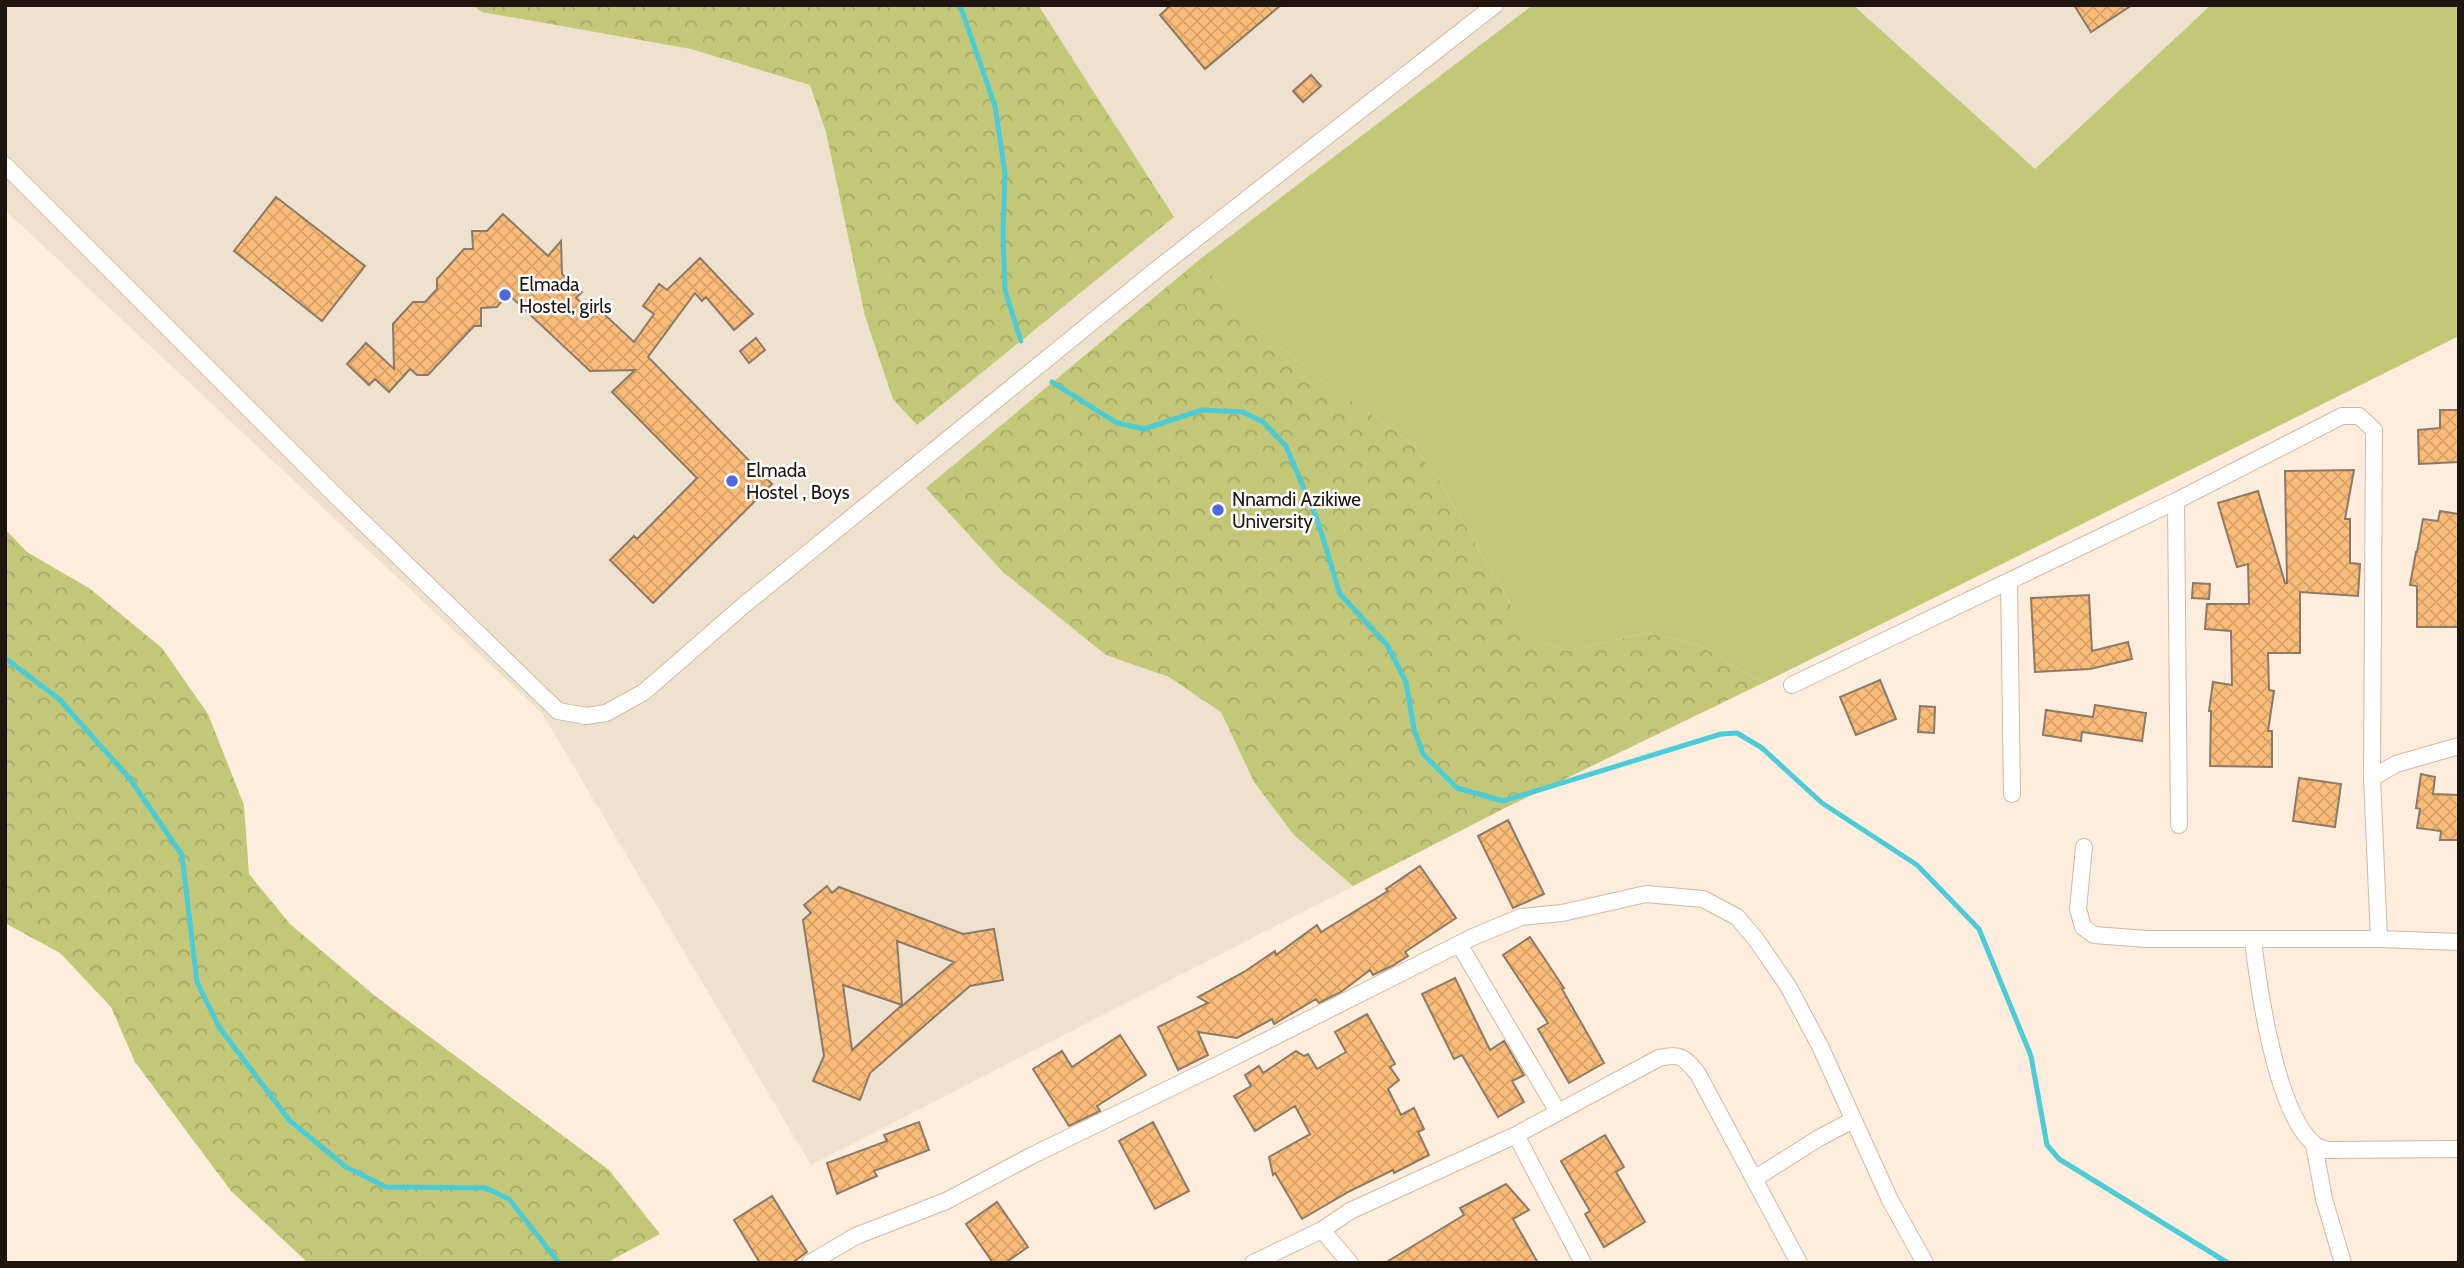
<svg xmlns="http://www.w3.org/2000/svg" width="2464" height="1268" font-family="Cabin,sans-serif">
<style>
.education{fill:#eee1cd}
.grass{fill:#c3c879}
.forest{fill:url(#forest-crowns)}
.lines{fill:none;stroke-linecap:round;stroke-linejoin:round}
.stream{stroke:#4bccd6;stroke-width:5}
.building{fill:url(#building-cross-hatch);stroke:#8d7a66;stroke-width:2;fill-rule:evenodd}
.minor-casing{stroke:#cebaa4;stroke-width:18}
.minor{stroke:#fff;stroke-width:16}
.poi-dot{fill:#4c69dd;stroke:#fefefe;stroke-width:2.5}
.labels{text-anchor:middle;stroke-width:5;stroke-linejoin:round;paint-order:stroke}
.poi-label{font-size:19px;fill:#1d150e;stroke:#fefefe;text-anchor:start}
</style>
<defs>
<pattern id="forest-crowns" width="20" height="18" patternUnits="userSpaceOnUse" patternTransform="scale(1.75)"><rect width="20" height="18" fill="#c3c879"/><path d="M2 6a3 3 0 1 1 6 0M12 15a3 3 0 1 1 6 0" fill="none" stroke="#a7ab67"/></pattern>
<pattern id="building-cross-hatch" width="8" height="8" patternUnits="userSpaceOnUse" patternTransform="scale(1.75)"><rect width="8" height="8" fill="#fabc78"/><path d="M0 0l8 8M0 8l8-8" fill="none" stroke="#d6a167"/></pattern>
</defs>
<rect width="100%" height="100%" fill="#feeddc"/>
<path class="education" d="M 5,5 L 2459,5 L 2459,336 L 1763,683 L 1505,808 L 811,1165 L 542,713 L 5,210 Z"/>
<path class="grass" d="M 1533,5 L 1853,5 L 2035,169 L 2211,5 L 2459,5 L 2459,336 L 1763,683 L 1701,646 L 1672,638 L 1645,633 L 1567,651 L 1543,643 L 1522,624 L 1439,480 L 1412,443 L 1326,383 L 1254,325 L 1199,260 Z"/>
<path class="forest" d="M 473,5 L 1038,5 L 1174,217 L 917,425 L 893,399 L 865,316 L 826,132 L 810,85 L 691,49 L 482,12 Z
M 1199,260 L 1254,325 L 1326,383 L 1412,443 L 1439,480 L 1522,624 L 1543,643 L 1567,651 L 1645,633 L 1672,638 L 1701,646 L 1763,683 L 1505,808 L 1353,886 L 1294,835 L 1254,782 L 1221,712 L 1169,677 L 1106,655 L 1003,572 L 926,488 Z
M 5,529 L 27,552 L 89,588 L 162,648 L 208,714 L 244,805 L 249,874 L 290,924 L 375,996 L 609,1170 L 660,1234 L 606,1263 L 308,1263 L 231,1191 L 135,1062 L 111,1007 L 60,953 L 5,923 Z"/>
<g class="lines">
<path class="stream" d="M 960,5 L 995,106 L 1005,173 L 1003,232 L 1005,290 L 1021,341
M 1052,382 L 1117,423 L 1144,429 L 1202,410 L 1243,412 L 1263,422 L 1286,446 L 1318,522 L 1340,594 L 1387,645 L 1406,682 L 1414,729 L 1423,754 L 1457,788 L 1503,801 L 1721,734 L 1737,733 L 1762,748 L 1822,803 L 1917,865 L 1979,929 L 2031,1056 L 2047,1145 L 2059,1159 L 2228,1263
M 5,658 L 59,699 L 130,779 L 182,855 L 197,982 L 219,1027 L 290,1121 L 346,1167 L 386,1187 L 486,1188 L 509,1199 L 559,1263"/>
</g>
<path class="building" d="M 1171,5 L 1281,5 L 1205,69 L 1160,15 Z
M 2074,5 L 2132,5 L 2091,32 Z
M 1311,75 L 1321,86 L 1303,102 L 1293,91 Z
M 276,197 L 365,266 L 322,321 L 234,251 Z
M 503,214 L 548,256 L 561,241 L 562,274 L 582,292 L 576,298 L 594,314 L 604,314 L 634,342 L 654,314 L 643,306 L 659,284 L 667,290 L 700,258 L 753,314 L 734,330 L 706,297 L 702,301 L 695,293 L 648,357 L 772,484 L 653,603 L 610,560 L 634,536 L 637,539 L 697,478 L 612,392 L 635,370 L 590,371 L 508,294 L 497,307 L 481,308 L 481,326 L 474,326 L 428,375 L 417,375 L 410,369 L 389,392 L 375,379 L 369,385 L 347,364 L 366,343 L 394,369 L 393,324 L 413,302 L 425,302 L 437,289 L 437,279 L 464,249 L 473,249 L 472,231 L 487,231 Z
M 756,338 L 765,350 L 749,363 L 740,351 Z
M 2440,410 L 2459,410 L 2459,462 L 2419,464 L 2418,430 L 2440,428 Z
M 2354,470 L 2345,519 L 2350,519 L 2350,563 L 2360,564 L 2358,596 L 2300,592 L 2300,653 L 2268,653 L 2269,690 L 2274,691 L 2268,731 L 2272,731 L 2272,767 L 2210,766 L 2211,711 L 2209,711 L 2213,682 L 2232,685 L 2231,631 L 2205,629 L 2207,604 L 2249,604 L 2248,564 L 2237,567 L 2218,503 L 2258,491 L 2285,583 L 2287,583 L 2285,471 Z
M 2440,511 L 2459,514 L 2459,627 L 2417,627 L 2417,586 L 2410,585 L 2416,552 L 2417,552 L 2423,519 L 2438,521 Z
M 2193,583 L 2210,584 L 2209,599 L 2192,598 Z
M 2089,595 L 2092,651 L 2128,642 L 2132,659 L 2090,669 L 2035,672 L 2031,598 Z
M 1880,680 L 1896,719 L 1856,735 L 1840,697 Z
M 2095,705 L 2146,713 L 2142,741 L 2082,732 L 2081,741 L 2043,735 L 2046,710 L 2093,717 Z
M 1920,706 L 1935,707 L 1934,733 L 1918,732 Z
M 2421,774 L 2435,777 L 2433,794 L 2459,795 L 2459,840 L 2440,840 L 2441,831 L 2417,828 L 2420,809 L 2416,808 Z
M 2299,778 L 2341,784 L 2335,827 L 2293,821 Z
M 1508,820 L 1544,894 L 1513,908 L 1478,836 Z
M 1420,866 L 1456,918 L 1405,952 L 1408,956 L 1392,966 L 1373,975 L 1370,970 L 1341,992 L 1319,1003 L 1316,999 L 1274,1024 L 1272,1019 L 1237,1038 L 1198,1032 L 1208,1055 L 1178,1070 L 1158,1027 L 1208,1003 L 1198,997 L 1244,972 L 1275,951 L 1276,955 L 1317,925 L 1321,932 L 1388,891 L 1386,889 Z
M 827,886 L 832,893 L 839,887 L 963,934 L 994,929 L 1003,980 L 970,986 L 870,1073 L 860,1100 L 813,1081 L 824,1056 L 803,920 L 811,913 L 804,905 ZM 897,941 L 954,962 L 902,1006 L 902,1005 ZM 843,985 L 902,1005 L 852,1050 Z
M 1530,937 L 1564,988 L 1562,989 L 1604,1063 L 1569,1083 L 1538,1029 L 1548,1023 L 1503,955 Z
M 1455,978 L 1490,1050 L 1504,1041 L 1524,1075 L 1512,1081 L 1524,1102 L 1498,1117 L 1462,1055 L 1454,1059 L 1422,994 Z
M 1367,1014 L 1395,1064 L 1390,1067 L 1399,1080 L 1388,1089 L 1401,1115 L 1414,1108 L 1424,1129 L 1418,1132 L 1429,1155 L 1394,1173 L 1393,1170 L 1350,1191 L 1302,1219 L 1275,1173 L 1273,1175 L 1269,1157 L 1310,1134 L 1295,1106 L 1255,1131 L 1234,1096 L 1251,1086 L 1245,1075 L 1259,1066 L 1263,1073 L 1296,1051 L 1304,1056 L 1308,1054 L 1317,1069 L 1346,1052 L 1335,1032 Z
M 1120,1035 L 1146,1075 L 1097,1106 L 1100,1111 L 1069,1126 L 1033,1069 L 1062,1051 L 1072,1067 Z
M 919,1122 L 929,1150 L 874,1171 L 877,1176 L 837,1194 L 827,1163 L 887,1141 L 884,1135 Z
M 1153,1122 L 1189,1191 L 1155,1209 L 1119,1141 Z
M 1605,1135 L 1624,1167 L 1616,1172 L 1645,1222 L 1604,1247 L 1585,1214 L 1590,1211 L 1561,1161 Z
M 1506,1184 L 1529,1210 L 1513,1219 L 1538,1263 L 1385,1263 L 1464,1215 L 1460,1208 Z
M 772,1196 L 807,1252 L 792,1263 L 760,1263 L 734,1220 Z
M 997,1202 L 1028,1247 L 1005,1263 L 993,1263 L 966,1224 Z"/>
<g class="lines">
<g class="minor-casing">
<path id="minor" d="M 5,165 L 335,495 L 558,711 L 586,716 L 606,713 L 644,692 L 744,605 L 1156,270 L 1495,5
M 2176,501 L 2179,825
M 2009,581 L 2012,794
M 1792,685 L 2176,501 L 2342,416 L 2359,416 L 2374,430 L 2372,778 L 2379,939
M 2372,778 L 2396,764 L 2459,746
M 2084,847 L 2078,909 L 2083,927 L 2094,935 L 2147,939 L 2379,939 L 2459,942
M 2253,941 C 2259,990 2276,1110 2313,1143 C 2316,1147 2322,1148 2327,1150 L 2459,1149
M 1459,944 L 1558,1112
M 1516,1135 L 1583,1263
M 2314,1145 L 2324,1199 L 2343,1263
M 1754,1179 L 1819,1138 L 1853,1120
M 1322,1230 L 1350,1263
M 810,1263 L 856,1236 L 946,1201 L 1033,1155 L 1222,1063 L 1473,937 L 1521,917 L 1562,913 L 1646,894 L 1703,899 L 1737,917 L 1755,938 L 1788,986 L 1820,1046 L 1890,1200 L 1925,1263
M 1253,1263 L 1322,1230 L 1350,1211 L 1516,1135 L 1659,1058 C 1681,1053 1684,1057 1698,1074 L 1799,1263"/>
</g>
<use href="#minor" class="minor"/>
</g>
<g class="poi-dot">
<circle cx="505" cy="295" r="7"/>
<circle cx="732" cy="481" r="7"/>
<circle cx="1218" cy="510" r="7"/>
</g>
<g class="labels">
<g class="poi-label">
<text x="519" y="291">Elmada<tspan x="519" dy="22">Hostel, girls</tspan></text>
<text x="746" y="477">Elmada<tspan x="746" dy="22">Hostel , Boys</tspan></text>
<text x="1232" y="506">Nnamdi Azikiwe<tspan x="1232" dy="22">University</tspan></text>
</g>
</g>
<rect width="2464" height="1268" fill="none" stroke="#1d150e" stroke-width="14"/>
</svg>
